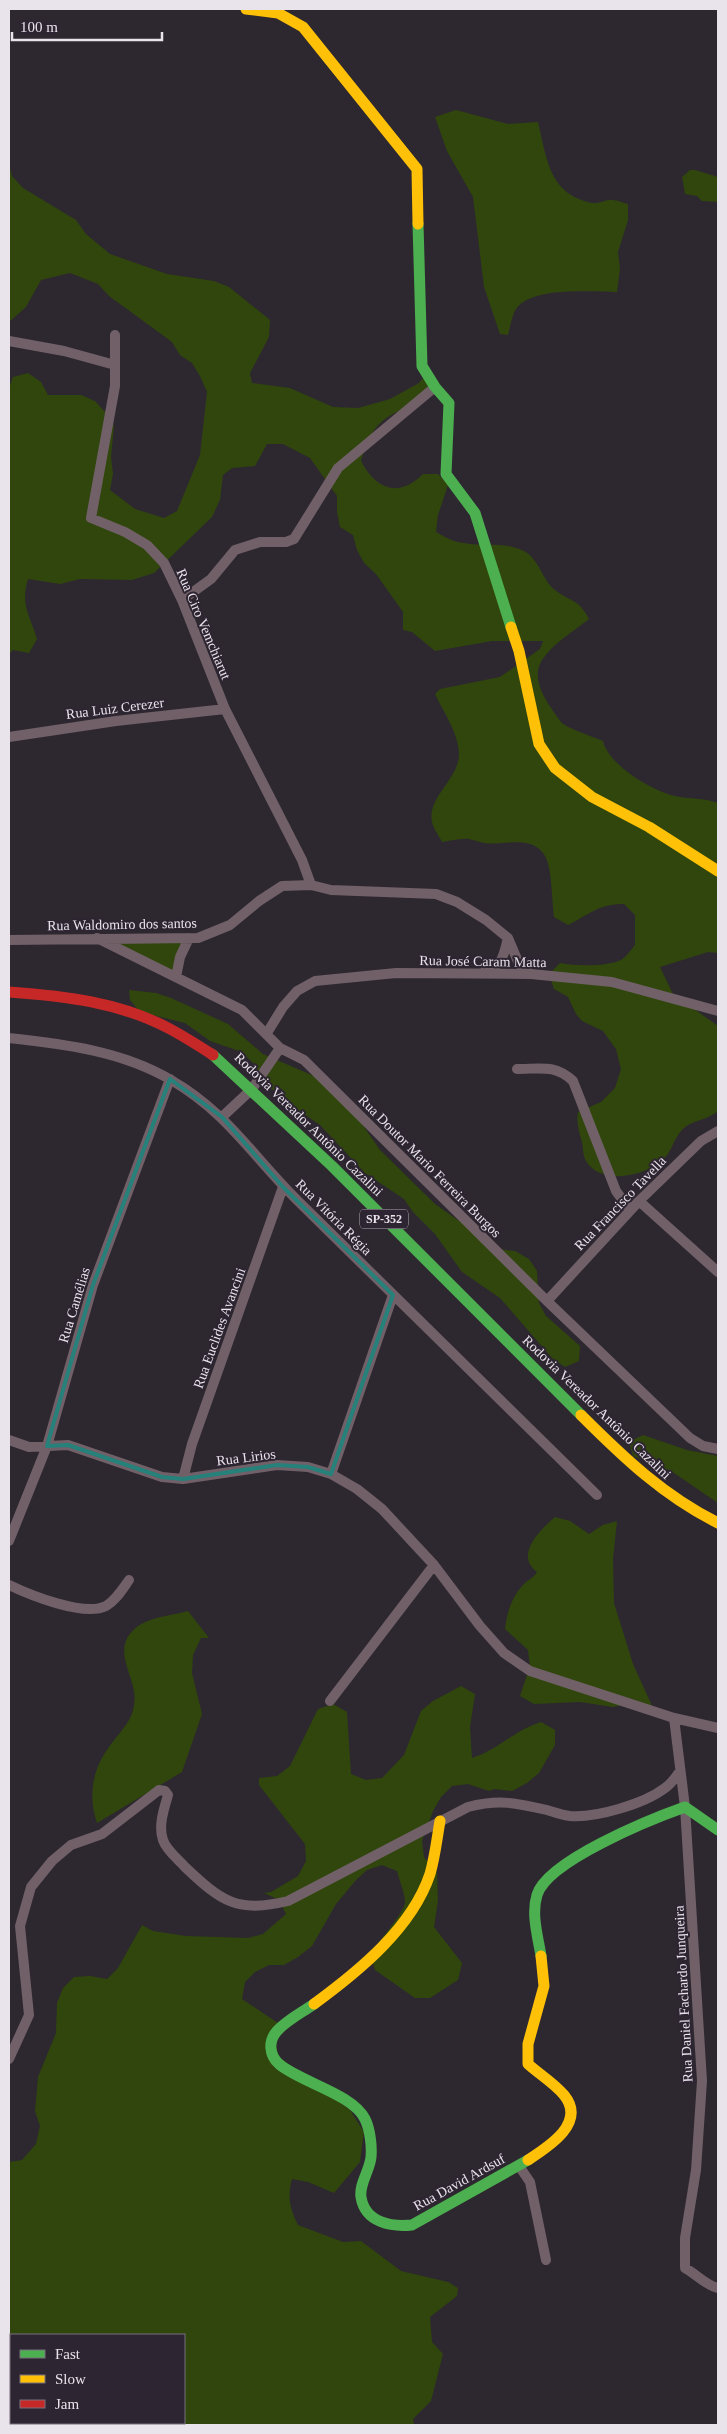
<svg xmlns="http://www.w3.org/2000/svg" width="727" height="2434" font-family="Georgia,serif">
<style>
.green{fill:#30460d;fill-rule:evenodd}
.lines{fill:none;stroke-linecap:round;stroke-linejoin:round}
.street{stroke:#716068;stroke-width:10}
.fast{stroke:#4caf50;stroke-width:11}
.slow{stroke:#ffc107;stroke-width:11}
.jam{stroke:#c62828;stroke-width:11}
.marked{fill:none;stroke:#25817a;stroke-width:4;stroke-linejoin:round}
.labels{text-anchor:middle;stroke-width:4;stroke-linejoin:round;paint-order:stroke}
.shield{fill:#2e2532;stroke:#b1aab4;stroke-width:1}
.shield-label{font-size:12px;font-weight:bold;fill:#e9e3eb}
.street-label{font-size:14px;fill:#e9e3eb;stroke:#2e2532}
</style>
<rect width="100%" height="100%" fill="#2d282f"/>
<path class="green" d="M 456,110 L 508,124 L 538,122 C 547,159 549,195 593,203 C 600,204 606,199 613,200 C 617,200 623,203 628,204 L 628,220 L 618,252 L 620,269 L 617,292 C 592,292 532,286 516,309 C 512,315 510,328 508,335 L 500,334 L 484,287 L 473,197 L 447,151 L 435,117 Z
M 9,164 L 12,176 L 23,188 L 76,220 L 86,234 L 110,254 L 167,274 L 214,281 L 229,287 L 270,320 L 269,337 L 250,373 L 252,383 L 290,388 L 333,407 L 358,408 L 390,399 L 419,383 L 429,370 L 431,372 L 425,402 C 386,414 373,420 361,461 C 376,490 399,498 423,474 L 438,474 L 448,485 L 438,515 L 436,532 C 445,537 453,542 464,543 C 485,547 504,541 524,551 C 540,560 542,580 555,590 C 572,603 578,598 589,619 C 573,632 553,643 542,660 C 529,681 549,705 561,722 C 566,728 594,737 603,741 C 608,765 656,794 680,797 C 693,799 705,798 718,803 L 718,953 L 708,952 L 660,967 L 673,994 L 718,1026 L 718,1111 C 708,1120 693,1120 684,1128 C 671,1140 674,1154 656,1165 C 637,1177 600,1184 586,1161 C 583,1156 583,1148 582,1142 C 579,1132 576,1122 578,1112 L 601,1102 L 615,1088 L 621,1069 L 616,1049 L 603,1031 L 582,1021 L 576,1014 L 568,997 L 554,989 L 549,974 L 560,963 C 576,966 606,967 621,960 C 626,957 631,950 635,945 L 635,915 L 624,904 C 598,904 590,914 568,925 L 554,917 C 552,903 552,867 545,856 C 532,834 503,846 484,843 C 479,842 474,840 469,839 C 460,838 451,841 442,842 C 439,836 433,828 432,822 C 427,797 458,780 459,755 C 459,734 444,713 435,694 L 440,689 L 500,677 L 540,649 L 543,641 L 492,641 L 435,651 L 412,632 L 403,630 L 403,612 L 376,574 L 364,563 L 357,550 L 353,535 L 340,527 L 337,512 L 337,496 L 310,458 L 283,444 L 267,444 L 255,466 L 232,468 L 223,475 L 220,500 L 212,517 L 154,573 L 132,580 L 80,579 L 60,584 L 28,579 C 20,605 30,615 37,639 L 29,653 L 13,650 L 9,654 L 9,388 L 13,377 L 28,373 L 41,382 L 48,395 L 81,395 L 95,401 L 106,413 L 114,426 L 111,457 L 113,474 L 110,490 L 135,509 L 164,518 L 177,511 L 200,455 L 207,392 L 200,376 L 192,363 L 180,355 L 172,342 L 109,296 L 98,284 L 70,273 L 41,280 L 26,307 L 9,322 Z
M 690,170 L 695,170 L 718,177 L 718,202 L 702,201 L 697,196 L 685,194 L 682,177 Z
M 110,941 L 185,941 L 174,973 Z
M 129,990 L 156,993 L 171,998 L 228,1024 L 263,1054 L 321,1079 L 362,1124 L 380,1150 L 435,1204 L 499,1249 L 515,1251 L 529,1259 L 537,1271 L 539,1303 L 546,1316 L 580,1346 L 579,1361 L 565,1367 L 552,1358 L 500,1298 L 462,1272 L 435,1234 L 413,1212 L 404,1199 L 365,1173 L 320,1125 L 294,1107 L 283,1095 L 269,1088 L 259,1077 L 253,1063 L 242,1052 L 210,1041 L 185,1023 L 140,1012 L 130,1000 Z
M 643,1435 L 687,1450 L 718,1456 L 718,1503 L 671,1471 L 633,1456 L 629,1442 Z
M 555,1517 L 570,1521 L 589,1534 L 603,1525 L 617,1521 L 613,1559 L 614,1603 L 633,1664 L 654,1710 L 629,1704 L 613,1707 L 580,1702 L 534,1704 L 520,1696 L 530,1666 L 528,1650 L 505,1629 C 507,1613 511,1598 523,1585 C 527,1580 534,1578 537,1572 C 514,1555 540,1530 555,1517 Z
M 188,1611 L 209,1638 L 201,1638 L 193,1655 L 192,1673 L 202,1714 L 182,1772 L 97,1823 C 88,1796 92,1770 109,1747 C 118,1734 132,1722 134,1705 C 139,1681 114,1657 129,1635 C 143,1616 168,1617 188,1611 Z
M 461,1686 L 475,1694 L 470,1727 L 472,1758 C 498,1750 513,1731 541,1722 L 555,1730 L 555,1745 L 539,1773 L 527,1783 L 512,1791 L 494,1789 L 489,1791 L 468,1784 L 452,1786 L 441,1797 L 433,1811 L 422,1841 L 424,1857 L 437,1872 L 438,1900 L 434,1927 L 462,1963 L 458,1980 L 430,1998 L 415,1998 L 375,1970 L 370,1955 C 377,1943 405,1912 405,1902 C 405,1893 399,1880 397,1871 L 382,1865 L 367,1870 L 356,1880 L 336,1904 L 312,1946 L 298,1957 L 284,1965 L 269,1965 L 255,1972 L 245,1982 L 242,1999 L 278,2023 L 273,2034 L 279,2057 L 350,2110 L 364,2132 L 360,2162 L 334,2193 L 308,2182 L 292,2179 C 287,2197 290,2209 298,2225 L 343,2242 L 361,2241 L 401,2271 L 448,2282 L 458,2288 L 457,2296 L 430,2317 L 432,2342 L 443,2354 L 431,2401 L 413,2419 L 414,2425 L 9,2425 L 9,2162 L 22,2160 L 36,2144 L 40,2126 L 35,2111 L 38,2077 L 56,2033 L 57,2003 L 63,1988 L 74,1977 L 90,1976 L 107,1979 L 118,1968 L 142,1925 L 153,1931 L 186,1936 L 248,1938 L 263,1934 L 286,1914 L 279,1900 L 264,1893 L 271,1892 L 298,1876 L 306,1861 L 305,1844 L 259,1785 L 259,1778 L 277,1776 L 290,1766 L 318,1709 L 333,1704 L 347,1712 L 351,1774 L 366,1780 L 382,1778 L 404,1755 L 421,1711 L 433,1701 ZM 11,2335 L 184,2335 L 184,2423 L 11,2423 Z"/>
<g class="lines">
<path class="street" d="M 115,335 L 115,386 L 91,518 L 125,532 L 147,545 L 164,563 L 182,600 L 225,709 L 302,860 L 311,885
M 9,341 L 64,351 L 115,365
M 182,600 L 211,579 L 235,550 L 260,542 L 286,542 L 294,539 L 338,468 L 435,387
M 9,737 L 116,721 L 225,709
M 97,938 L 242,1010 L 280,1048 L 304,1060 L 547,1301 L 690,1438 L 703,1446 L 718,1449
M 9,940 L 198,938 L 230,925 L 259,901 L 282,886 L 311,885 L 331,890 L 436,894 L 457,902 L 486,920 L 508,938 L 519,964 L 531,974
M 485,971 C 504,964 503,956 508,938
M 176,977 L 180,957 L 189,938
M 267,1033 L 283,1007 L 297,991 L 315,981 L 396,973 L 531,974 L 612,982 L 718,1011
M 9,1038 C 64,1044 122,1051 171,1080 C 227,1112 254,1158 298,1201 C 397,1299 497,1397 597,1495
M 517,1069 C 540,1069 555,1064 573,1081 L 616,1191 L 630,1210
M 222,1117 L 252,1089 L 280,1048
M 639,1201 L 718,1272
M 547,1301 L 639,1201 L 701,1141 L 718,1131
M 9,1440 L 29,1447 L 68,1445 L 162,1477 L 183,1479 L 277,1465 L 308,1467 L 331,1474 L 357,1489 L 382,1509 L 434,1565 L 480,1626 L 504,1653 L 530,1671 L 674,1718 L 718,1728
M 331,1474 L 393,1295
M 183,1479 L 192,1444 L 283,1187
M 9,1541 L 47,1446 L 93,1285 L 170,1079
M 9,1585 C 30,1595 84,1617 106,1606 C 116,1600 122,1590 129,1580
M 330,1701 L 434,1565
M 674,1718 L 685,1807 L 702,2081 L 696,2170 L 685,2238 L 685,2268 C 696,2274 707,2286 718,2288
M 9,2059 L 29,2015 L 20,1926 L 31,1887 L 52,1861 L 71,1845 L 102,1834 L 159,1790 L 165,1791 L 168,1795 C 164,1809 158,1826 163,1840 C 166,1850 179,1860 185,1867 C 222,1902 237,1913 288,1901 L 468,1807 C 499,1799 517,1803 547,1810 C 554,1812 562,1815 570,1816 C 596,1818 644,1804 665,1788 C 671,1784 676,1777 680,1771
M 519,2166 L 530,2182 L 546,2260"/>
<path class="fast" d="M 418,224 L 422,366 L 435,387 L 449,403 L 446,474 L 475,513 L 511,627
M 213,1055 L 332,1166 L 581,1415
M 541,1956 C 538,1937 531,1914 537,1895 C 547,1861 651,1819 685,1807 L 718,1830
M 314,2004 C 303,2012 287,2020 277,2031 C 268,2041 269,2055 279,2064 C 300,2082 353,2094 365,2119 C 370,2129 372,2146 371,2157 C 370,2170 359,2184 361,2197 C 365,2223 392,2227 412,2225 L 528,2160"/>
<path class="slow" d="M 246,9 L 278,13 L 303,27 L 417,169 L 418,224
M 511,627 L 519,651 L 539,744 L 555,768 L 592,797 L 649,827 L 718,871
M 581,1415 C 624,1458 664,1496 718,1523
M 314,2004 C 359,1971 412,1928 430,1874 C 435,1857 437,1838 440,1821
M 528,2160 C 548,2147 587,2123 564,2095 C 554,2083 539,2074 528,2064 L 528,2044 L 544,1986 L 541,1956"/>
<path class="jam" d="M 9,992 C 64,996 120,1002 170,1029 C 185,1037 199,1046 213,1055"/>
</g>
<path class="marked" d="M 170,1079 L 222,1117 L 283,1187 L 393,1295 L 331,1474 L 308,1467 L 277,1465 L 183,1479 L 162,1477 L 68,1445 L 47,1446 L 93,1285 Z"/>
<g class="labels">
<rect class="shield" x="360" y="1209.5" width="48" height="19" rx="4"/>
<g class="shield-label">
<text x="384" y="1223">SP-352</text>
</g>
<g class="street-label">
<text transform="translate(204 624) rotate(67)" y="5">Rua Ciro Vemchiarut</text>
<text transform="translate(115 708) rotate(-7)" y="5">Rua Luiz Cerezer</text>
<text transform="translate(122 924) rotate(-1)" y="5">Rua Waldomiro dos santos</text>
<text transform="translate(483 961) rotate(1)" y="5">Rua José Caram Matta</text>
<text transform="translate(309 1124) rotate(44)" y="5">Rodovia Vereador Antônio Cazalini</text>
<text transform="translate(430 1166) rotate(45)" y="5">Rua Doutor Mario Ferreira Burgos</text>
<text transform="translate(620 1203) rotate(-46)" y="5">Rua Francisco Tavella</text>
<text transform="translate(334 1217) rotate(45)" y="5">Rua Vitória Régia</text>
<text transform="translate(74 1305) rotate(-73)" y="5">Rua Camélias</text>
<text transform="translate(219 1328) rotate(-70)" y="5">Rua Euclides Avancini</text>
<text transform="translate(597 1407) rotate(44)" y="5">Rodovia Vereador Antônio Cazalini</text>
<text transform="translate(246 1457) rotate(-7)" y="5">Rua Lirios</text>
<text transform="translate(683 1994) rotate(-93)" y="5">Rua Daniel Fachardo Junqueira</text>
<text transform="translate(459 2182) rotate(-29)" y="5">Rua David Ardsuf</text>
</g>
</g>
<rect width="727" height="2434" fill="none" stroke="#e9e3eb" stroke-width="20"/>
<rect x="10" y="2334" width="175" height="90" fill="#2e2532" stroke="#79717c"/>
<rect x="20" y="2350" width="25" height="8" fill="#4caf50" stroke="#79717c"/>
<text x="55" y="2359" font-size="15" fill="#e9e3eb">Fast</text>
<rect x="20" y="2375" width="25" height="8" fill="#ffc107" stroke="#79717c"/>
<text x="55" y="2384" font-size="15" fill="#e9e3eb">Slow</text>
<rect x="20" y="2400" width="25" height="8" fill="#c62828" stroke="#79717c"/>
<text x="55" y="2409" font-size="15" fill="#e9e3eb">Jam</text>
<path d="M12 32v8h150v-8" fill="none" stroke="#e9e3eb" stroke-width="2.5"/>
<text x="20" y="32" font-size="15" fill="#e9e3eb" stroke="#2e2532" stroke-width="4" paint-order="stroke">100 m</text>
</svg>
